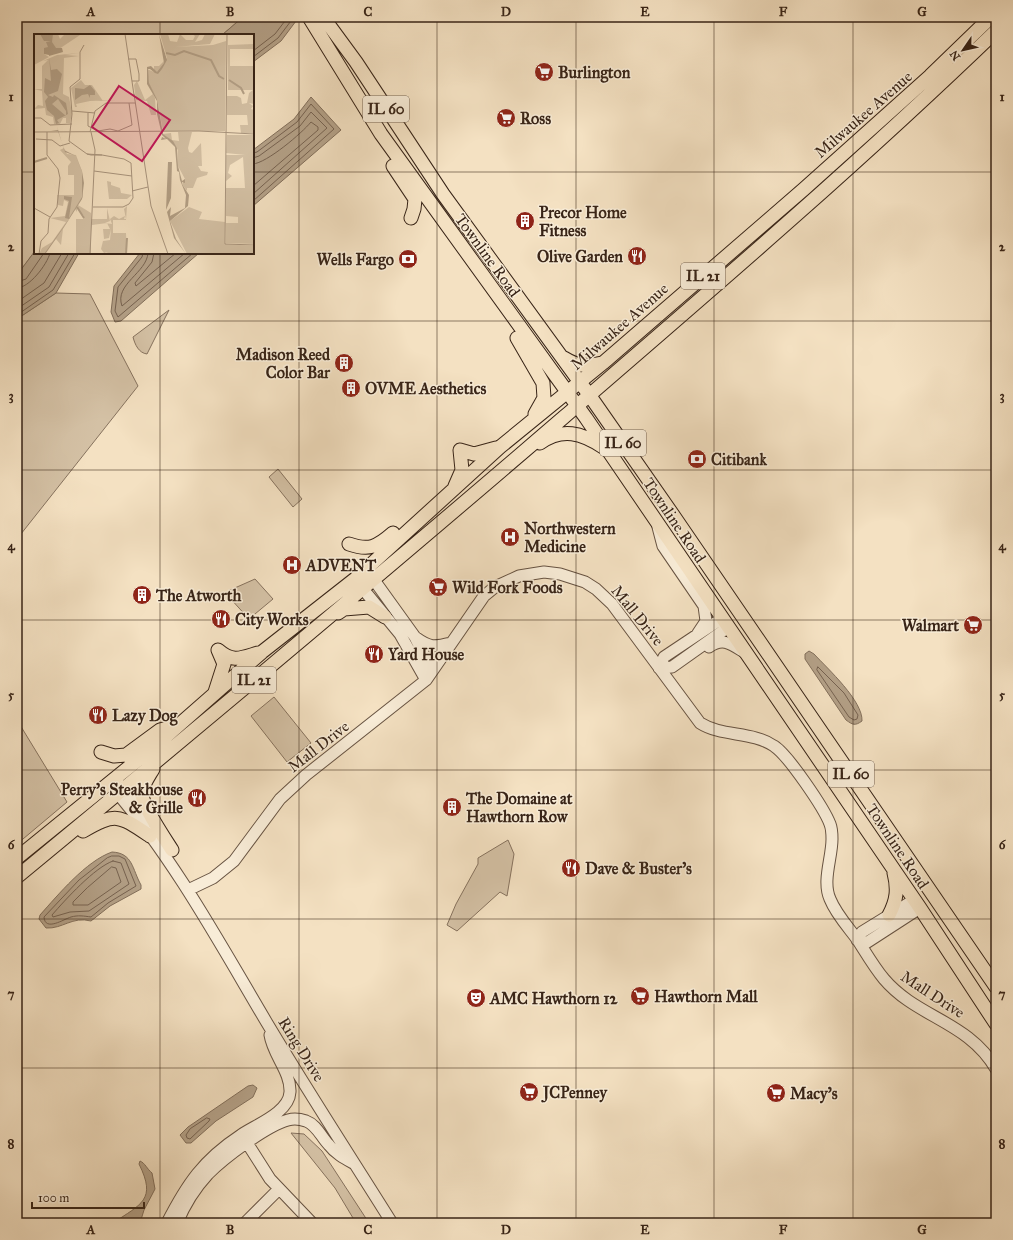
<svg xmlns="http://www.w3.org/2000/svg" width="1013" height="1240" font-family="'IM FELL Great Primer',serif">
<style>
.green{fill:#d4c1a5;stroke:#86725e}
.water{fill:#b4a188;stroke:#826f5b}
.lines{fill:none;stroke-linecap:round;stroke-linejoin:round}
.shore{stroke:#766250;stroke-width:1}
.minor-casing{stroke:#675342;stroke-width:13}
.major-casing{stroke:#382417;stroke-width:15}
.minor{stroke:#f8ecd7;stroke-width:11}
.major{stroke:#f4e1c2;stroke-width:13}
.grid{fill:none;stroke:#382417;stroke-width:1;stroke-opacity:0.55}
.labels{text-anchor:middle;stroke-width:3;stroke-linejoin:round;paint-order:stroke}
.shield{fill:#f8ecd7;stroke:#726051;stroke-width:1}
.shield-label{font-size:15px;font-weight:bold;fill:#382417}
.poi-label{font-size:16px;font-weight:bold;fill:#382417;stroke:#f8ecd7;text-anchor:start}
.street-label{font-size:16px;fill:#382417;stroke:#f8ecd7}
.inset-river{fill:none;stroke:#b4a188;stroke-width:2}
.inset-road{fill:none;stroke:#a9957e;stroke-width:1}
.view{fill:#c2185b;fill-opacity:0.15;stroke:#c2185b;stroke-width:2}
.inset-edge{fill:none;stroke:#382417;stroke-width:2}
.neatline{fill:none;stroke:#382417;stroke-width:1.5}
.grid-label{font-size:13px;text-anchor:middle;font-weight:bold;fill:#382417}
</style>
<rect width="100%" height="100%" fill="#f4e1c2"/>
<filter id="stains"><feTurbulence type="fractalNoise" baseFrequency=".005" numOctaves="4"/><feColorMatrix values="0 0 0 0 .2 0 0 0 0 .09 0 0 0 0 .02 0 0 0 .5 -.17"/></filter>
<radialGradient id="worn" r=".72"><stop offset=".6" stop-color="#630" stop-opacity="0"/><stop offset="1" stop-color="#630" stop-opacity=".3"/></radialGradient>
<path class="green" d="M 17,17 L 243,17 L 222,35 L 35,35 L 35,251 L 17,275 Z
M 56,293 L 90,294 L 138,386 L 17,539 L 17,319 Z
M 169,310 L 147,354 C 139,353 135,345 133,337 Z
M 278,469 L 302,499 L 293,507 L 269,477 Z
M 255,579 L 273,599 L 249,619 L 229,597 L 228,591 Z
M 274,697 L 311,743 L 287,762 L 251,716 Z
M 17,720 L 67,802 L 17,844 Z
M 508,840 L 514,854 L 507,896 L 500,892 L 457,931 L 447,925 L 456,904 L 478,864 L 478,858 Z
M 291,1133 L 304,1134 L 322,1151 L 369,1223 L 356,1223 L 335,1188 Z"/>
<path class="water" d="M 243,17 L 299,17 L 281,41 L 253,62 L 253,35 L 222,35 Z
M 311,97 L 341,130 L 253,206 L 253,150 L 294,119 Z
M 35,251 L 35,253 L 79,253 L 56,293 L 17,319 L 17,275 Z
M 140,253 L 199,253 L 121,321 L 115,322 L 111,312 L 114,286 Z
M 809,651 L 814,654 C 828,669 863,701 862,721 C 855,726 853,725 846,720 L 805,659 L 805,654 Z
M 112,852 C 133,853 132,869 141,885 L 141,889 L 110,906 L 91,921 C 72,916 63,929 46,928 L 39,919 L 40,915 C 58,895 86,861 112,852 Z
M 253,1085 L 257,1088 L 253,1097 L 216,1121 L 191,1143 L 186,1143 L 180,1135 L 188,1127 L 248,1086 Z
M 140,1161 C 145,1163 147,1169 152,1173 L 155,1189 L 144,1210 L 140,1223 L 113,1223 C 141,1204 157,1200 139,1164 Z"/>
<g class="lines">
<path class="shore" d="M 253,51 L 275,34 L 288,17
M 253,57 L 278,38 L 294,17
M 253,153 L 257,152 L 297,122 L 311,104 L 334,129 L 253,201
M 253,158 L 259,156 L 300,126 L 311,112 L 327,128 L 253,194
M 253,164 C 267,163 302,133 311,122 L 318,127 L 318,130 L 253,186
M 143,253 L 142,257 L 118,287 L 115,311 L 118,317 L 193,253
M 148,253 C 147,273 114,284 122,306 L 185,253
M 154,253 L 152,262 L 135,283 L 136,286 L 176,253
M 17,282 L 26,279 L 44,253
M 17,288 C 29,288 47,265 50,253
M 17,302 L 44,283 L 62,253
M 17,309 L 49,287 L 69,253
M 17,315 L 53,290 L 75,253
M 818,667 L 844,693 L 858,715 L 857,719 L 854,720 L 849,717 L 817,670 Z
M 112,856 L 119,856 L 125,859 L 136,886 L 108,903 L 91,917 C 84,916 78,915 71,917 C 64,919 45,932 44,917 L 79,880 L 107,858 Z
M 113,861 L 121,863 L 129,884 L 89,911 L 70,912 L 53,917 L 52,915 C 65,900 95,867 113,861 Z
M 112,867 L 116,868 L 121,882 L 88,905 L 73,905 L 73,902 L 87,888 Z
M 207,1118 L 210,1119 L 209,1121 L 190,1139 L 187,1138 L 186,1135 L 190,1129 Z"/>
<g class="minor-casing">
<path id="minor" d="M 658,527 L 663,546 L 704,606 L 706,621 L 698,633
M 374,580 L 415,637 L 428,663 L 426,677
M 363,589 L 400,634 L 426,680
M 415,637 C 430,648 434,647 451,643
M 709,647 C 723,637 731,644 744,652
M 659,668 L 664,657 L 721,619
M 659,668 L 672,667 L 727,628
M 118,783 L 149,821
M 113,788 C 174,859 219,942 267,1023 C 307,1090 350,1156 392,1223
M 188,890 L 213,878 L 234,861 L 280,799 L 306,775 L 426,680 L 484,596 L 495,587 L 519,576 L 544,572 L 560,574 L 585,582 L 596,589 L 612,604 L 700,723 C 722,737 752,731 774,746 C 788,755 824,808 830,824 C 832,829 832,835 832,839 C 832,858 822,881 830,899 C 836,914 848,927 857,939 C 866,953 874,967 884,979 C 917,1018 968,1021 996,1069
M 914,900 L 862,932 L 857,940 L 866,943 L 920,908
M 244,1138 L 270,1179 L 312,1223
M 167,1223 C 187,1184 203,1160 241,1135 C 255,1125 289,1113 290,1092 C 291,1072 273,1055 270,1035
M 177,1223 C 184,1206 195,1188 208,1174 C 224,1158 266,1126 288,1120 C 295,1118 300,1119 306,1121 C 317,1125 321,1137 329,1145 C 335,1153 344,1158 353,1163
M 245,1223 L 279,1189"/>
</g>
<g class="major-casing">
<path id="major" d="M 309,17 L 381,134 L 586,418 L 920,908 L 996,1024
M 323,17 L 356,62 L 443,194 L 590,396 L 673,515 L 996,987
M 393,166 L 415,199 L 414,209 L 411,218
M 517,338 L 543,383 L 544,398 L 535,414
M 564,358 C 577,366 586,367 602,363
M 540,443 C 562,427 582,433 603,447
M 455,486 L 462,470 L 460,450 L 474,454 L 496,448
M 349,544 C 369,551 377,547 393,533
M 338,613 L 344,609 L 369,607 L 385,617
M 218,650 C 233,663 241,658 258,653
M 215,692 L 224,664 L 218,650
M 101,752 L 114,756 L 126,755 L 160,730 L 171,727
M 153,769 C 149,776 142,785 142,794 C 142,805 165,839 172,850
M 83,831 C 116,812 119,815 150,836
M 17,858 L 155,746 L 262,652 L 355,579 L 500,447 L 603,363 L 804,189 L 930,76 L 991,17
M 17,877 C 201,725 384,572 564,417 C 710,291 857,165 996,31
M 889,915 C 897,900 898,889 894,873"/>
</g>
<use href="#minor" class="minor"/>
<use href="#major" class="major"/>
</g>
<path class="grid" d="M 160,17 L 160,35M 299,17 L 299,1223M 437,17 L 437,1223M 576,17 L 576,1223M 714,17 L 714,1223M 853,17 L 853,1223M 17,172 L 35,172M 253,172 L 996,172M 160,253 L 160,1223M 17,321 L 996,321M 17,470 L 996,470M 17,620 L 996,620M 17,770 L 996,770M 17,919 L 996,919M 17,1068 L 996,1068"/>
<defs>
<g id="supermarket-disc" transform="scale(1)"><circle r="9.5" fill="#8f2418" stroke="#f8ecd7"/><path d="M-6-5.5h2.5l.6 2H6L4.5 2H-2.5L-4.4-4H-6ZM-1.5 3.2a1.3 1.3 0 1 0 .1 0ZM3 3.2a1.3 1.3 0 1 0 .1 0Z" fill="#fff"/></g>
<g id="building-disc" transform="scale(1)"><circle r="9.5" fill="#8f2418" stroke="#f8ecd7"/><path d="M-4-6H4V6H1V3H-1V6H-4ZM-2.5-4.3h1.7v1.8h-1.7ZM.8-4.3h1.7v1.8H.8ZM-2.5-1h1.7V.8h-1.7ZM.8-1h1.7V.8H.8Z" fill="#fff"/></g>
<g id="restaurant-disc" transform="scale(1)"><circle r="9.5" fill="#8f2418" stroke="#f8ecd7"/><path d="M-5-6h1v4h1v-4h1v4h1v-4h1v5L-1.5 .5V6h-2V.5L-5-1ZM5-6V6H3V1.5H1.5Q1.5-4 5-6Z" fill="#fff"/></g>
<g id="bank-disc" transform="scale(1)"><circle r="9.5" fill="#8f2418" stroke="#f8ecd7"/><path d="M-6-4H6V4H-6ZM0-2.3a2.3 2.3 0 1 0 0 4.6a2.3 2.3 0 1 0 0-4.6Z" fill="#fff"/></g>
<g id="hospital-disc" transform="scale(1)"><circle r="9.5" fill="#8f2418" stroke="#f8ecd7"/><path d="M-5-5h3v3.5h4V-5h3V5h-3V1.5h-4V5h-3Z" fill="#fff"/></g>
<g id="theatre-disc" transform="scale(1)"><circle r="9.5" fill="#8f2418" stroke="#f8ecd7"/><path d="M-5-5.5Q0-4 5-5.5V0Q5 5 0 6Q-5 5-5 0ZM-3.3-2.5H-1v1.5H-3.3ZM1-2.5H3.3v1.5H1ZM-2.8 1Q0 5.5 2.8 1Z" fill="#fff"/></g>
</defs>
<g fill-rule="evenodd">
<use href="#supermarket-disc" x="544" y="72"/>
<use href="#supermarket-disc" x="506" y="118"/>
<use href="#building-disc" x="525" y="221"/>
<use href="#restaurant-disc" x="637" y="256"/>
<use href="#bank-disc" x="408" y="259"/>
<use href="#building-disc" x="344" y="363"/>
<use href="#building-disc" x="351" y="388"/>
<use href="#bank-disc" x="697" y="459"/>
<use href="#hospital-disc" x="510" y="537"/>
<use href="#hospital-disc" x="292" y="565"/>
<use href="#supermarket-disc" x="438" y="587"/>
<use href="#building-disc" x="142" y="595"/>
<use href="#restaurant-disc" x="221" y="619"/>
<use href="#supermarket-disc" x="973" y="625"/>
<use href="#restaurant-disc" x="374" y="654"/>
<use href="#restaurant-disc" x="98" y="715"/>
<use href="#restaurant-disc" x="197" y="798"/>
<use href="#building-disc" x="452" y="807"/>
<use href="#restaurant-disc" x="571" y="868"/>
<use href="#supermarket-disc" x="640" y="996"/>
<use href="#theatre-disc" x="476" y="998"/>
<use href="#supermarket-disc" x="529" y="1092"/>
<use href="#supermarket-disc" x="776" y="1093"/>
</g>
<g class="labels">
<g class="shield">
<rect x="363" y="96" width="46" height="26" rx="3"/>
<rect x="681" y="263" width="44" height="26" rx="3"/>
<rect x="600" y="430" width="46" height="26" rx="3"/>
<rect x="232" y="667" width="44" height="26" rx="3"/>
<rect x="828" y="761" width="46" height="26" rx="3"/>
</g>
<g class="shield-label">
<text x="386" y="114">IL 60</text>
<text x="703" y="281">IL 21</text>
<text x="623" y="448">IL 60</text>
<text x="254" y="685">IL 21</text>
<text x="851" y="779">IL 60</text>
</g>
<g class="poi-label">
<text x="558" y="78">Burlington</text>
<text x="520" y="124">Ross</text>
<text x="539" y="218">Precor Home<tspan x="539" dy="18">Fitness</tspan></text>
<text x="623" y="262" text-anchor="end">Olive Garden</text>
<text x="394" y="265" text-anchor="end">Wells Fargo</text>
<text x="330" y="360" text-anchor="end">Madison Reed<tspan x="330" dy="18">Color Bar</tspan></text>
<text x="365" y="394">OVME Aesthetics</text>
<text x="711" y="465">Citibank</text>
<text x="524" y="534">Northwestern<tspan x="524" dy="18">Medicine</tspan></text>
<text x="306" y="571">ADVENT</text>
<text x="452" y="593">Wild Fork Foods</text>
<text x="156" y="601">The Atworth</text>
<text x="235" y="625">City Works</text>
<text x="959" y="631" text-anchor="end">Walmart</text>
<text x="388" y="660">Yard House</text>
<text x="112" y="721">Lazy Dog</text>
<text x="183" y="795" text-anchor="end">Perry's Steakhouse<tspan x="183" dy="18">&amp; Grille</tspan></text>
<text x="466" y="804">The Domaine at<tspan x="466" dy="18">Hawthorn Row</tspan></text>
<text x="585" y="874">Dave &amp; Buster's</text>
<text x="654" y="1002">Hawthorn Mall</text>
<text x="490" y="1004">AMC Hawthorn 12</text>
<text x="543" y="1098">JCPenney</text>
<text x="790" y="1099">Macy's</text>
</g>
<g class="street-label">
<text transform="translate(863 114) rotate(-41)" y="6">Milwaukee Avenue</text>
<text transform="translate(488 255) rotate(54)" y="6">Townline Road</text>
<text transform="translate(619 326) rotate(-41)" y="6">Milwaukee Avenue</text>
<text transform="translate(675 520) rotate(56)" y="6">Townline Road</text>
<text transform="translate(638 615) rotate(51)" y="6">Mall Drive</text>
<text transform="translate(318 746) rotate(-38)" y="6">Mall Drive</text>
<text transform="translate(898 846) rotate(56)" y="6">Townline Road</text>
<text transform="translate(933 994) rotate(33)" y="6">Mall Drive</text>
<text transform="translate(302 1049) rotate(58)" y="6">Ring Drive</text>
</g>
</g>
<g transform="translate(34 34)">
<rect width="220" height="220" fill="#f4e1c2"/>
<path d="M 0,0 L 24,0 L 26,5 L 30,1 L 52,0 L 46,1 L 25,15 L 14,13 L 10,20 L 15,23 L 0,31 ZM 126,0 L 134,0 L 136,7 L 143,8 L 146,0 L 152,6 L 159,6 L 161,2 L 158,0 L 166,0 L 161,8 L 168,6 L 171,0 L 181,0 L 176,10 L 141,13 L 179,11 L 192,7 L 191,97 L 129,97 L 123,65 L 115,50 L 113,35 L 120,38 L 120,32 L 125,32 L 133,24 ZM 220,10 L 220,15 L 196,15 L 196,32 L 220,32 L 220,70 L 215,69 L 219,72 L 217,75 L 220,76 L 220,99 L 207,99 L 206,91 L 214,91 L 213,81 L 193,81 L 193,62 L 203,62 L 207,64 L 208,70 L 213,69 L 215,59 L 219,56 L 194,56 L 194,11 ZM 45,19 L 31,21 L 45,22 L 22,25 L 30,24 L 29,60 L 35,63 L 38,79 L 36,89 L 32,89 L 32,84 L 29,84 L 26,90 L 20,90 L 19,83 L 12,81 L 11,74 L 0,75 L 4,71 L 9,72 L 8,57 L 0,55 L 8,55 L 8,32 L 14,26 L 9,27 L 23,21 ZM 47,46 L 51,51 L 58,51 L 69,67 L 82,66 L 56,67 L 42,70 L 43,73 L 41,73 L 37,54 ZM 103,47 L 111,66 L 119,60 L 121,64 L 122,81 L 117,81 L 113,67 L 102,66 L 100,51 ZM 144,98 L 158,98 L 154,114 L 155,118 L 158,119 L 167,109 L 168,132 L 164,132 L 167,137 L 174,138 L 173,141 L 163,144 L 159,154 L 153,154 L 153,157 L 148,150 L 151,145 L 144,132 L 144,116 L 138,107 L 129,100 L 137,99 L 138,106 L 145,107 ZM 193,101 L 220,101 L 220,210 L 192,209 L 192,189 L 204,189 L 204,183 L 192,182 L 192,154 L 211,154 L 209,123 L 196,131 L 194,139 L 198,142 L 192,147 L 192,121 L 211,121 L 192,119 ZM 30,114 L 33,120 L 42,121 L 48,138 L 49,163 L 44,171 L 57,179 L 57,220 L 42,220 L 42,185 L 49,185 L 50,182 L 43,174 L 43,178 L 41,175 L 29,195 L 27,211 L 22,205 L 11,219 L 5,220 L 8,214 L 18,208 L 32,188 L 16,184 L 31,182 L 34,168 L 30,166 L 29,172 L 24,171 L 23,161 L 40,161 L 40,141 L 34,141 L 34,132 L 37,128 L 26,116 ZM 73,147 L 77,148 L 77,151 L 86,154 L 87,159 L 98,161 L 93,165 L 75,165 ZM 93,172 L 92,186 L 79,186 L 79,199 L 92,199 L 93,220 L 70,220 L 74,218 L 70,219 L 67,215 L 69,207 L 76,206 L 77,195 L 75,204 L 70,205 L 69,195 L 76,195 L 73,189 L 58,191 L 57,185 L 73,185 L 73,174 L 76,187 L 71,189 L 78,190 L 76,185 L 80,182 L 85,185 L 91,182 L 90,185 L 92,185 L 90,175 ZM 155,173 L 168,178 L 165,185 L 191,188 L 191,210 L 220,212 L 220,220 L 153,220 L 136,187 Z" fill="#d4c1a5"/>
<path d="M 6,0 L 19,0 L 18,8 L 22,14 L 28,14 L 29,18 L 15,22 L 17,36 L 23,35 L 28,40 L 24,57 L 14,61 L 19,63 L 20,61 L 32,69 L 34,80 L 23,86 L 25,89 L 22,90 L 20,82 L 13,76 L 11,67 L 14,63 L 10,58 L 11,44 L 17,47 L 15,21 L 10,20 L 10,14 L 14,13 L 12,8 L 17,7 L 10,7 ZM 24,65 L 32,77 L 32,82 L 18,70 ZM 125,0 L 133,26 L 128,35 L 124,40 L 121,39 L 116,35 L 114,35 L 115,49 L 123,65 L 129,100 L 139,107 L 143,114 L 144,132 L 148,147 L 151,145 L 151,149 L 148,148 L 148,150 L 155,161 L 154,172 L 136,187 L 142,205 L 152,220 L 140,204 L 133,178 L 137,173 L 136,182 L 151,174 L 152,161 L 146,146 L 145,138 L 143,137 L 141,113 L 133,105 L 127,106 L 128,103 L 132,105 L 128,101 L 123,80 L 123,67 L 113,50 L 113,33 L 117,32 L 123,38 L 130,29 ZM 56,51 L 61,57 L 61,61 L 56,61 L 56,64 L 54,60 L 48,61 L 41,66 L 41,54 L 50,55 ZM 23,92 L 30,116 L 42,122 L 48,137 L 50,149 L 48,165 L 34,187 L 12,219 L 10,220 L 35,185 L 31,184 L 35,167 L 30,165 L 30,162 L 38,163 L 35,184 L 48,163 L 48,138 L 42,122 L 31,118 L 24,97 L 17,97 L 24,96 ZM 134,128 L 138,128 L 137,164 L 132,176 Z" fill="#b4a188" fill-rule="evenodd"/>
<path class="inset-river" d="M 132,19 L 141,21 L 150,17 L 177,26 L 185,42 L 190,45M 195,46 L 207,54 L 210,60M 0,128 L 13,124M 43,173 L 50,184M 92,220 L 93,204"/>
<path class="inset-road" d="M 91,0 L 100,61M 193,0 L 191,210 L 220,211M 50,11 L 46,18 L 46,45 L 36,53 L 38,80 L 35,107 L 53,120 L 57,121 L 68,121 L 53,120M 94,25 L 102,25 L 105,40 L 105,47 L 98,47M 100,60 L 117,172 L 134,220M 38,77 L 61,79M 54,79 L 54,92 L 64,97 L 76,95 L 84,97 L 98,91 L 95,69M 0,84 L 7,84 L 16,91 L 38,90M 0,98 L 165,97 L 220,100M 56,98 L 61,77 L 72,69 L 101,69M 2,105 L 18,106 L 26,112 L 36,109M 60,137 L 98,142M 98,157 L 114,153M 59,173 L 89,173 L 95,170 L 99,164 L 97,129 L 90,125 L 68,121M 0,174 L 16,183M 5,220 L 7,207 L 14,199 L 15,185 L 23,173 L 26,144 L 24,135 L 13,121 L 13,98M 56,220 L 61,116 L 57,98"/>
<path class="view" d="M 85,52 L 136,86 L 108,127 L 58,93 Z"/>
<rect width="220" height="220" class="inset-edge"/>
</g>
<rect width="1013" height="1240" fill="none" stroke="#f4e1c2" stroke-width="44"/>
<g transform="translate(963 50) rotate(236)" stroke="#f8ecd7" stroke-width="3" paint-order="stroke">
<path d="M0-3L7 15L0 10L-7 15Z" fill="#382417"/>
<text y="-6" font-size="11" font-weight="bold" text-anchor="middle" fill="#382417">N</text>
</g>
<path d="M32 1202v6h112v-6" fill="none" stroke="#382417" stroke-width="2"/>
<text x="38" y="1202" font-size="12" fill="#382417" stroke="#f8ecd7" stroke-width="3" paint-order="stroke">100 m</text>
<rect x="22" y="22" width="969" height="1196" class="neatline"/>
<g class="grid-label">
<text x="91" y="16">A</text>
<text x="230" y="16">B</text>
<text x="368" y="16">C</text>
<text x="506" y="16">D</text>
<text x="645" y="16">E</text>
<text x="783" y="16">F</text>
<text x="922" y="16">G</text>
<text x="11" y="101">1</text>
<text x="1002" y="101">1</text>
<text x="11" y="251">2</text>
<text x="1002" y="251">2</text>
<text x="11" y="400">3</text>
<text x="1002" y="400">3</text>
<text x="11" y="550">4</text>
<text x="1002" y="550">4</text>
<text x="11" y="699">5</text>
<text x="1002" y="699">5</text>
<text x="11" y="849">6</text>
<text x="1002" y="849">6</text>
<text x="11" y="998">7</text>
<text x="1002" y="998">7</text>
<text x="11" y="1148">8</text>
<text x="1002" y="1148">8</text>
<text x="91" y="1234">A</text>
<text x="230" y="1234">B</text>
<text x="368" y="1234">C</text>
<text x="506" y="1234">D</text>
<text x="645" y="1234">E</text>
<text x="783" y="1234">F</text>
<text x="922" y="1234">G</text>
</g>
<rect width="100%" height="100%" filter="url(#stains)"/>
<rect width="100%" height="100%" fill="url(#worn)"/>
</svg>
